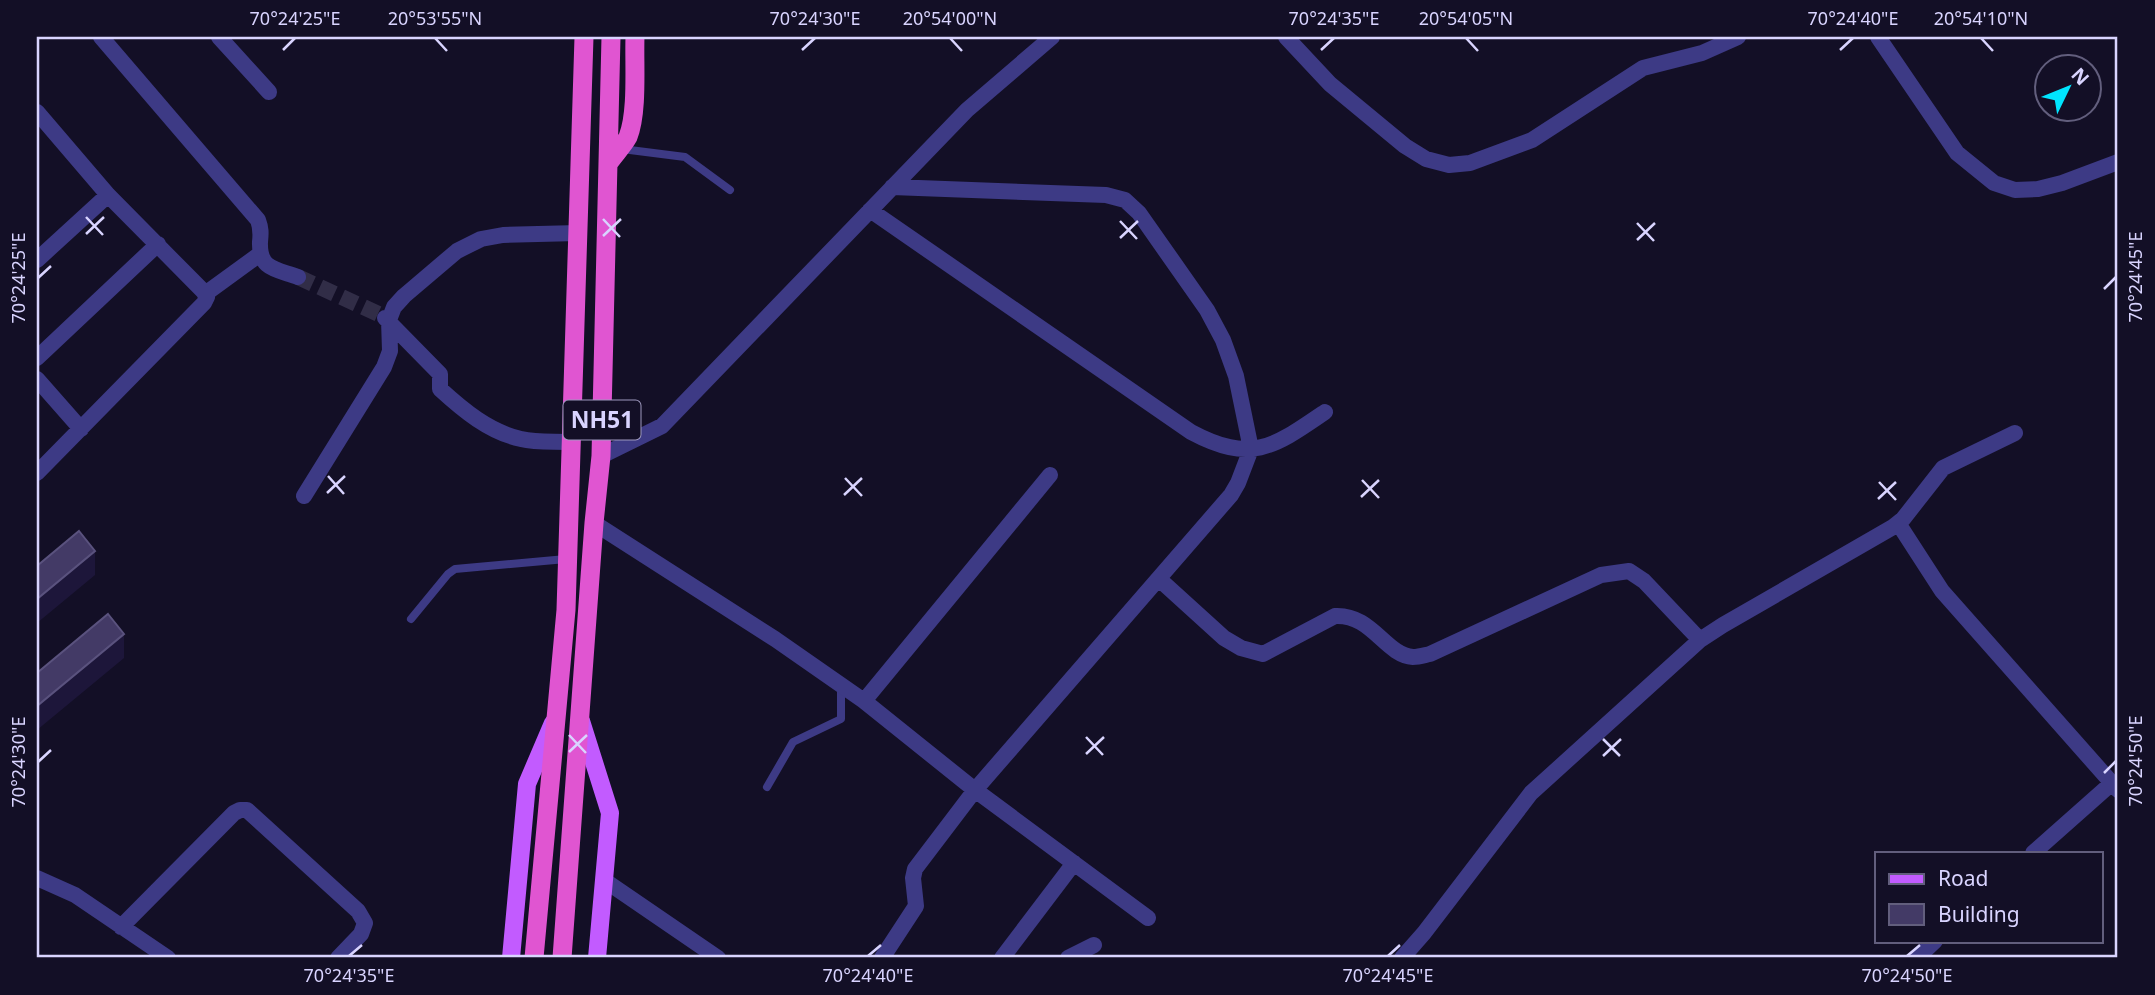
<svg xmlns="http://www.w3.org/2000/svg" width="2155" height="995" font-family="'Noto Sans',sans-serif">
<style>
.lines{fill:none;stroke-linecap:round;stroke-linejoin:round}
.minor-tunnel{stroke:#312d47;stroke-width:16;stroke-dasharray:16 8;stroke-linecap:butt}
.service{stroke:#3d3a85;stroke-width:8}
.minor{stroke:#3d3a85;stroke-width:16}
.primary{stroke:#c25bff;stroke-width:18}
.trunk{stroke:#e055d1;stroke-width:19}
.shaded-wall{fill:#1d163a}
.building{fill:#433a66;stroke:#5a527e;stroke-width:2}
.ticks{fill:none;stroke:#d9d4ff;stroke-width:2.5}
.labels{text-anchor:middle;stroke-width:5;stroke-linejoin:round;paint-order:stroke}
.shield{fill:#130f26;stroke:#9e99be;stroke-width:2}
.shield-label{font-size:23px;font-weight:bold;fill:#d9d4ff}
.neatline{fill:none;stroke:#d9d4ff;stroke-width:2.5}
.ticks-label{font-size:18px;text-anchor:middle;fill:#d9d4ff}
</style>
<rect width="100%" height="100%" fill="#130f26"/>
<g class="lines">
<path class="minor-tunnel" d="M 298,277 L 383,316"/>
<path class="service" d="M 622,149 L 685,157 L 730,190
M 411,619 L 448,574 L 455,569 L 566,559
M 767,787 L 793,742 L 841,719 L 841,685"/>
<path class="minor" d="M 101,37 L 258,220 C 261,228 261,233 260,242 C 259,270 276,269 298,277
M 219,37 L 269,92
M 1286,37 L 1330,84 L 1405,146 L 1426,159 L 1449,165 L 1470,163 L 1532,140 L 1643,68 L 1702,53 L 1738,37
M 1878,37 L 1957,153 L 1994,183 L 2015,190 L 2038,189 L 2062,183 L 2118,162
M 37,112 L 108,195 L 203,291 L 207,297 L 204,303 L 37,473
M 870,210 L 1191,432 C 1251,464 1274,447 1325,412
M 37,260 L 108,195
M 205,294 L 260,254
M 385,318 L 440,374 L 440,389 C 463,410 489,432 521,439 C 537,443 555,441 571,442
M 37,358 L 158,244
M 37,379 L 81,429
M 601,456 L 662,426 L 967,110 L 1052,37
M 304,496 L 384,367 L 390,351 L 389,320 L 394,307 L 404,296 L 457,251 L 481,239 L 503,235 L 578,233
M 594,523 L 775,639 L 864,701 L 975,790 L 1148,918
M 1898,523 L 1942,591 L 2118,790
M 1159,579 L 1224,638 L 1241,648 L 1263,654 L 1335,616 C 1372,614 1385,655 1413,657 C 1419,657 1425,655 1430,654 L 1601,575 L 1629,571 L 1644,581 L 1700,640
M 864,701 L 1050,475
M 2033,853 L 2112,783
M 37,878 L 75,895 L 168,958
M 604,880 L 718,958
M 121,927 L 234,813 L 240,810 L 247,810 L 358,911 L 365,923 L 361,934 L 338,958
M 882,958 L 916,906 L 913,878 L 915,869 L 975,790 L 1231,495 L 1238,483 L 1251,449 L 1236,376 L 1223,340 L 1207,310 L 1139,213 L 1125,200 L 1106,195 L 892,187
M 1002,958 L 1074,863
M 1068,958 L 1094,945
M 1402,958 L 1424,933 L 1531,793 L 1700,640 L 1723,625 L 1893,527 L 1903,519 L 1943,468 L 2015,433
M 1917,958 L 1935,941"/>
<path class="primary" d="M 581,721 L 610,813 L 597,958
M 511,958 L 527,784 L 553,723"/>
<path class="trunk" d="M 608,164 C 614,155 623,146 628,137 C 638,112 634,64 635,37
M 534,958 L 566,610 L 584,37
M 562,958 L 594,523 L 601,456 L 611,37"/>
</g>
<path class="shaded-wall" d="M 95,551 L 95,575 L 37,623 L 37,599 Z
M 124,634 L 124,658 L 37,730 L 37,706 Z"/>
<path class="building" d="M 79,531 L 95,551 L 37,599 L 37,566 Z
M 108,614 L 124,634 L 37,706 L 37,673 Z"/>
<path class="ticks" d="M 435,38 L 447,51M 950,38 L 962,51M 1466,38 L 1478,51M 1981,38 L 1993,51M 283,50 L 295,38M 802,50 L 815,38M 1321,50 L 1334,38M 1840,50 L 1853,38M 86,217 L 103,235M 603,219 L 620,237M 1120,221 L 1137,239M 1637,223 L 1654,241M 86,234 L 104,217M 603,236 L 621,219M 1120,238 L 1138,221M 1637,240 L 1655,223M 38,278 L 51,266M 2104,289 L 2116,277M 328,476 L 344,494M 845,478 L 862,496M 1362,480 L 1379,498M 1879,482 L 1896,500M 327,493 L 345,476M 844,495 L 862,478M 1361,497 L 1379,480M 1878,499 L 1896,482M 569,735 L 586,753M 1086,737 L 1103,755M 1603,739 L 1620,756M 569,752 L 587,735M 1086,754 L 1104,737M 1603,756 L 1621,739M 38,762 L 51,750M 2104,773 L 2116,761M 349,956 L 362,945M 868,956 L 881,945M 1388,956 L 1400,945M 1907,956 L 1920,945"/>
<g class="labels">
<rect class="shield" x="563.5" y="400.5" width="77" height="39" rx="5"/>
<g class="shield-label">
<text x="602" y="428">NH51</text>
</g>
</g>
<rect width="2155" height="995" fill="none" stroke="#130f26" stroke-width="77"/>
<rect x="1875" y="852" width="228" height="91" fill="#130f26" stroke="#625e7d" stroke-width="2"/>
<rect x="1889" y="874" width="35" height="10" fill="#c25bff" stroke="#625e7d" stroke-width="2"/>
<text x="1938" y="886" font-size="21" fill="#d9d4ff">Road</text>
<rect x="1889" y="904" width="35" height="21" fill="#433a66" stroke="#625e7d" stroke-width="2"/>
<text x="1938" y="922" font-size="21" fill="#d9d4ff">Building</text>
<g transform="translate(2068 88) rotate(47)"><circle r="33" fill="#130f26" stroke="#625e7d" stroke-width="2"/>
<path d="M0-5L12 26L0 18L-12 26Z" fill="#00e5ff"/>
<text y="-10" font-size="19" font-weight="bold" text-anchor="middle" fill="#d9d4ff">N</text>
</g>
<rect x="38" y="38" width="2078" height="918" class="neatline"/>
<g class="ticks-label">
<text x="295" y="25">70°24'25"E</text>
<text x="435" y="25">20°53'55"N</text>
<text x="815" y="25">70°24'30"E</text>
<text x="950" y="25">20°54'00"N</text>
<text x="1334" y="25">70°24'35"E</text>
<text x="1466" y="25">20°54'05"N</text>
<text x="1853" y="25">70°24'40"E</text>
<text x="1981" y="25">20°54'10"N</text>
<text transform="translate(2136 277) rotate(-90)" y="6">70°24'45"E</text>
<text transform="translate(19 278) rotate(-90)" y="6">70°24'25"E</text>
<text transform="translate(2136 761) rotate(-90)" y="6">70°24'50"E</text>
<text transform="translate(19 762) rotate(-90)" y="6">70°24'30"E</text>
<text x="349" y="982">70°24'35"E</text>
<text x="868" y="982">70°24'40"E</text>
<text x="1388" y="982">70°24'45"E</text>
<text x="1907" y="982">70°24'50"E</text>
</g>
</svg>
